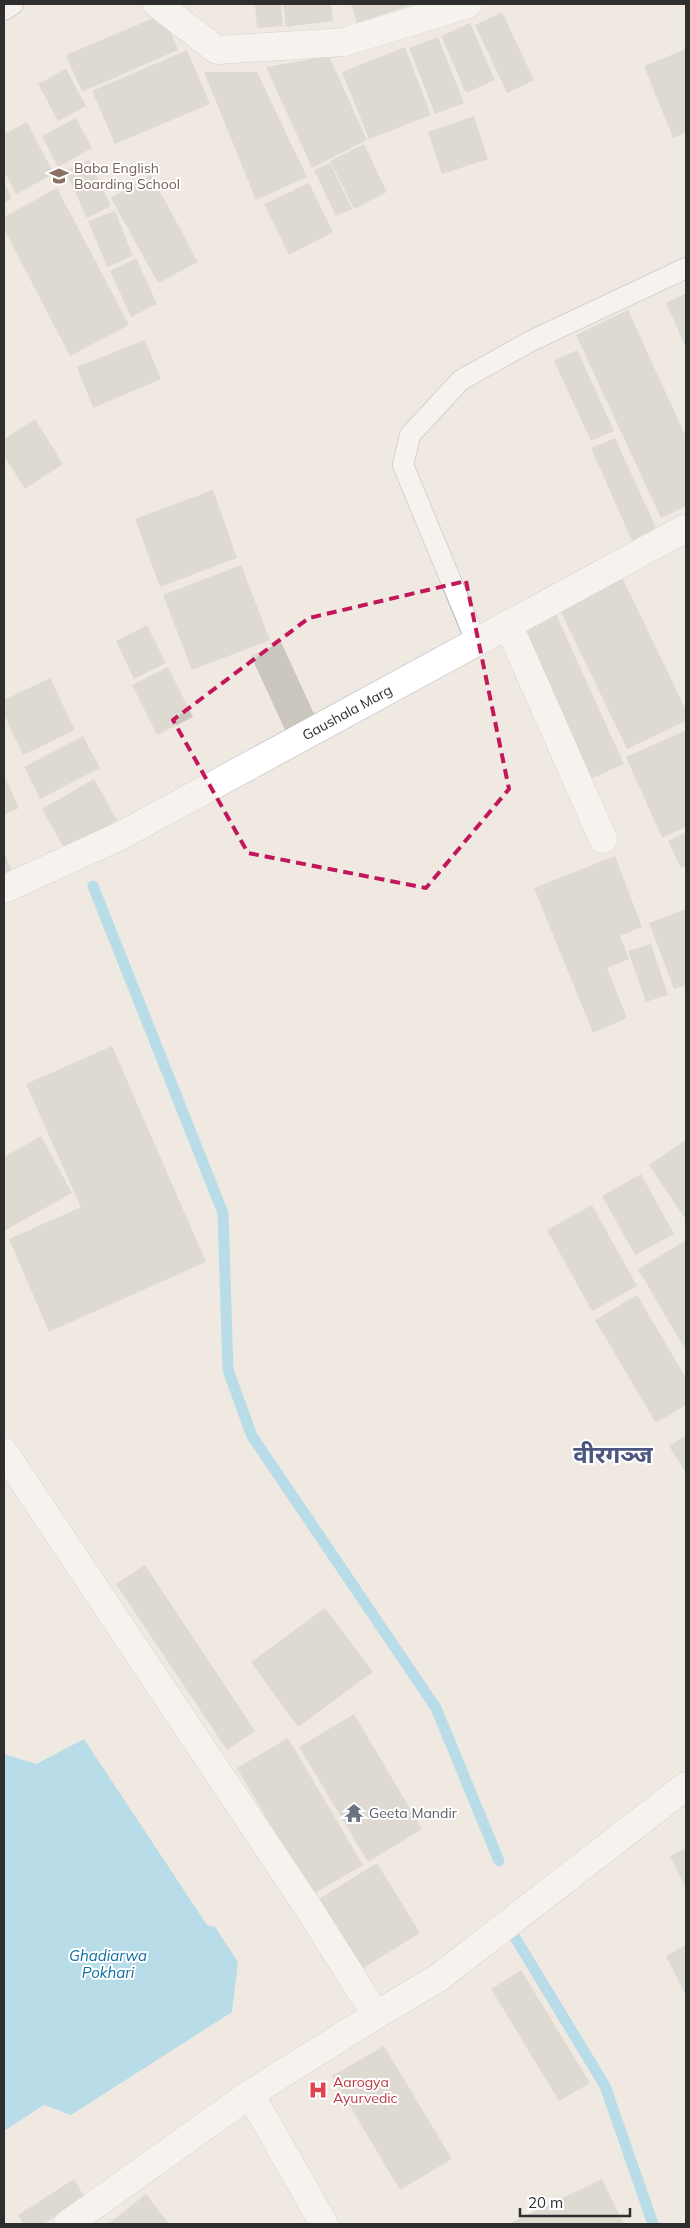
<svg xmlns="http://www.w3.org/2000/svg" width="690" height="2228" font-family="Mulish,'Noto Sans Devanagari',sans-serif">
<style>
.water{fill:#75cff0}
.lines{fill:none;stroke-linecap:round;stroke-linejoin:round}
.stream{stroke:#75cff0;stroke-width:11}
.building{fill:#cbc7bf}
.service-casing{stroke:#b4b7c1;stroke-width:22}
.minor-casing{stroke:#b4b7c1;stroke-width:29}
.tertiary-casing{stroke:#b4b7c1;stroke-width:29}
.secondary-casing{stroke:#b4b7c1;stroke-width:29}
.service{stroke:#fff;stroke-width:20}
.minor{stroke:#fff;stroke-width:28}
.tertiary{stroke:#fff;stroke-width:28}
.secondary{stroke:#fff;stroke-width:28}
.marked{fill:none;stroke:#c2185b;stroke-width:4;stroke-dasharray:10 6;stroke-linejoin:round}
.labels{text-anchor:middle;stroke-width:4;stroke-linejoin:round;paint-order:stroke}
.education-label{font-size:14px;fill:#785e54;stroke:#fff;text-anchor:start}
.street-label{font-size:14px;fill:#2e2e2e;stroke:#fff}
.worship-label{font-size:14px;fill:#5b616d;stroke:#fff;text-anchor:start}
.health-label{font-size:14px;fill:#be3a42;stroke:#fff;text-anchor:start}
.water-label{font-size:15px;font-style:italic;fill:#0d6fa3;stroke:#fff}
.town-label{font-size:24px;font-weight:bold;fill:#4d5680;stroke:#fff}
</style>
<rect width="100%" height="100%" fill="#efe9e1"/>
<path class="water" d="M 84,1739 L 207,1925 L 215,1927 L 238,1962 L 232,2012 L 71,2115 L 44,2105 L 4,2131 L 4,1754 L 36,1764 Z"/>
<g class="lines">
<path class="stream" d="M 93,886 L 223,1213 L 228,1370 L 252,1436 L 436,1708 L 499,1861
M 516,1939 L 605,2086 L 653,2224"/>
</g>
<path class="building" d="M 255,4 L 281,4 L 283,26 L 257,28 Z
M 283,4 L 331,4 L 333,21 L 286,27 Z
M 351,4 L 414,4 L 357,23 Z
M 502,12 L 534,80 L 507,93 L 475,25 Z
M 163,14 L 178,50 L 82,92 L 66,55 Z
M 470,23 L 495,80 L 466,93 L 441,36 Z
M 438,37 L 464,103 L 435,114 L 409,48 Z
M 405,47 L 431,115 L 369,139 L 342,72 Z
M 686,49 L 686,132 L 673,138 L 644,66 Z
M 187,50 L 210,104 L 115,144 L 92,91 Z
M 329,56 L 367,140 L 312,168 L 266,67 Z
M 66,69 L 86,106 L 58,121 L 38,84 Z
M 204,72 L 257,72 L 307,177 L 256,200 Z
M 474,116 L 488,159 L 442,174 L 428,132 Z
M 76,118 L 92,148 L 58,167 L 42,136 Z
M 27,122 L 54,174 L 16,194 L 4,171 L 4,134 Z
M 364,144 L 387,192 L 354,209 L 330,161 Z
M 89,160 L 111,206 L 87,218 L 65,171 Z
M 330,163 L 352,209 L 336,216 L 314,170 Z
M 151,175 L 198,262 L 158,283 L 111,198 Z
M 4,183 L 12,198 L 4,203 Z
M 309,183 L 333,232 L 289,255 L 264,204 Z
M 57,188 L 129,325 L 70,356 L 4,229 L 4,217 Z
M 115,211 L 133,256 L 107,267 L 88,221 Z
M 136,258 L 157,304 L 131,317 L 110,271 Z
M 686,293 L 686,348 L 666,303 Z
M 628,310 L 686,437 L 686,506 L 661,518 L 576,335 Z
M 145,340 L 161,379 L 93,408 L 77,367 Z
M 577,350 L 614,431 L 591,441 L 554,361 Z
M 35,419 L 63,464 L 25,489 L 4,456 L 4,439 Z
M 615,438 L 657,530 L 632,541 L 591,448 Z
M 213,490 L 237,558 L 160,587 L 135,519 Z
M 241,565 L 270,640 L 192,670 L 163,595 Z
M 621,575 L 686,710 L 686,721 L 627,749 L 558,606 Z
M 554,610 L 624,764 L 591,779 L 522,625 Z
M 147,625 L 166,663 L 134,679 L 116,641 Z
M 281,642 L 315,716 L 285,730 L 251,656 Z
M 168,667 L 193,717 L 157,735 L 132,685 Z
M 50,678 L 75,730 L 23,755 L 4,714 L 4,700 Z
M 686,730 L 686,827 L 662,838 L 626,757 Z
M 83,736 L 100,768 L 40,799 L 24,767 Z
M 4,775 L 19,808 L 4,815 Z
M 94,779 L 117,820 L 65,850 L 42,809 Z
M 686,832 L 686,866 L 681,868 L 668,841 Z
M 4,852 L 13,873 L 4,877 Z
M 615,856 L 642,927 L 620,936 L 629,959 L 607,968 L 627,1018 L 593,1033 L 534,888 Z
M 686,909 L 686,985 L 674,989 L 649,923 Z
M 651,944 L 668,995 L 646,1002 L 628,951 Z
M 112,1046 L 206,1262 L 49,1332 L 9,1239 L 81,1207 L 26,1084 Z
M 41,1136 L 72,1193 L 4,1231 L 4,1157 Z
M 684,1141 L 686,1144 L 686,1220 L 649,1165 Z
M 641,1174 L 674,1234 L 635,1255 L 602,1196 Z
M 592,1205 L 637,1286 L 592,1311 L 547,1230 Z
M 685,1241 L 686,1244 L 686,1351 L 638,1269 Z
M 637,1295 L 686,1378 L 686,1405 L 656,1423 L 595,1320 Z
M 686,1435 L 686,1473 L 669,1446 Z
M 145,1565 L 255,1731 L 227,1750 L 116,1584 Z
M 325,1608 L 373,1672 L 298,1727 L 251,1662 Z
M 354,1714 L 422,1829 L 368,1862 L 299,1747 Z
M 288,1738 L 363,1865 L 312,1895 L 237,1768 Z
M 686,1848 L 686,1889 L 670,1856 Z
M 377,1863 L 420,1933 L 360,1970 L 317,1900 Z
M 686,1945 L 686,1995 L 666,1956 Z
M 521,1970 L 590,2083 L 559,2101 L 491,1989 Z
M 384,2046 L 452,2159 L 400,2190 L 332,2076 Z
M 74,2179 L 85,2198 L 43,2224 L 23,2224 L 18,2215 Z
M 602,2179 L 624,2224 L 508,2224 Z
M 146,2194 L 168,2223 L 108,2224 Z"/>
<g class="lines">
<g class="service-casing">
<path id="service" d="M 4,10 L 13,4
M 476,641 L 403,465 L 410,435 L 461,380 L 531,341 L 686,268"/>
</g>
<g class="minor-casing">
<g id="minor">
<path d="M 508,624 L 603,839"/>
<path id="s1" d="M 4,889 L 120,836 L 686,528"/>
<path d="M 250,2094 L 324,2224"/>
</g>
</g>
<g class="tertiary-casing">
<path id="tertiary" d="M 4,1452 L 311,1912 L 376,2015 L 438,1978 L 686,1786
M 68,2224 L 250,2094 L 376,2015"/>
</g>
<g class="secondary-casing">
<path id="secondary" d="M 157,4 L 217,50 L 344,42 L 468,4"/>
</g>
<use href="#service" class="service"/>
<use href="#minor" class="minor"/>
<use href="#tertiary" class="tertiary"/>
<use href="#secondary" class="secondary"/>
</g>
<path d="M0 0H690V2228H0ZM 466,581 L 509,789 L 426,888 L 248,853 L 173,720 L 309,618 Z" fill="#efe9e1" fill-opacity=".55" fill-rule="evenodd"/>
<path class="marked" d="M 466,581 L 509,789 L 426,888 L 248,853 L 173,720 L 309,618 Z"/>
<defs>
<g id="school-bare" transform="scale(1.5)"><path d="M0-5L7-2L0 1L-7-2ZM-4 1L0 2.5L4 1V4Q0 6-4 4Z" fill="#8d6e63" stroke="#fff" stroke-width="2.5" paint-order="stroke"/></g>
<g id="temple-bare" transform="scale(1.5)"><path d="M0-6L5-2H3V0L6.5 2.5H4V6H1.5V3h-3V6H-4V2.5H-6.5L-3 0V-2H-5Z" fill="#6b7280" stroke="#fff" stroke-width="2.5" paint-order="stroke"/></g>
<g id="hospital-bare" transform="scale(1.5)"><path d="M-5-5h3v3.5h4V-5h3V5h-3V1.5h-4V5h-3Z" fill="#e0444e" stroke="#fff" stroke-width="2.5" paint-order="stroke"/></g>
</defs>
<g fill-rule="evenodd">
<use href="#school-bare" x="59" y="176"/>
<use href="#temple-bare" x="354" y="1813"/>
<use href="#hospital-bare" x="318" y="2090"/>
</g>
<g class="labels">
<g class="education-label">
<text x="74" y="173">Baba English<tspan x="74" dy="16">Boarding School</tspan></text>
</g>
<g class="street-label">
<text dy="5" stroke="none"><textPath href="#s1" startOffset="386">Gaushala Marg</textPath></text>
</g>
<g class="worship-label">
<text x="369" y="1818">Geeta Mandir</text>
</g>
<g class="health-label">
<text x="333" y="2087">Aarogya<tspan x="333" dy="16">Ayurvedic</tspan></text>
</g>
<g class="water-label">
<text x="108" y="1961">Ghadiarwa<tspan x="108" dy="17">Pokhari</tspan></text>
</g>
<g class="town-label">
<text x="613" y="1463">वीरगञ्ज</text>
</g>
</g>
<rect width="690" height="2228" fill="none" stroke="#2e2e2e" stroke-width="10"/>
<path d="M520 2208v8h110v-8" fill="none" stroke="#2e2e2e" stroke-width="2.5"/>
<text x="528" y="2208" font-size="15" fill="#2e2e2e" stroke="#ffffff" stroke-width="4" paint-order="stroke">20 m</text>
</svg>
